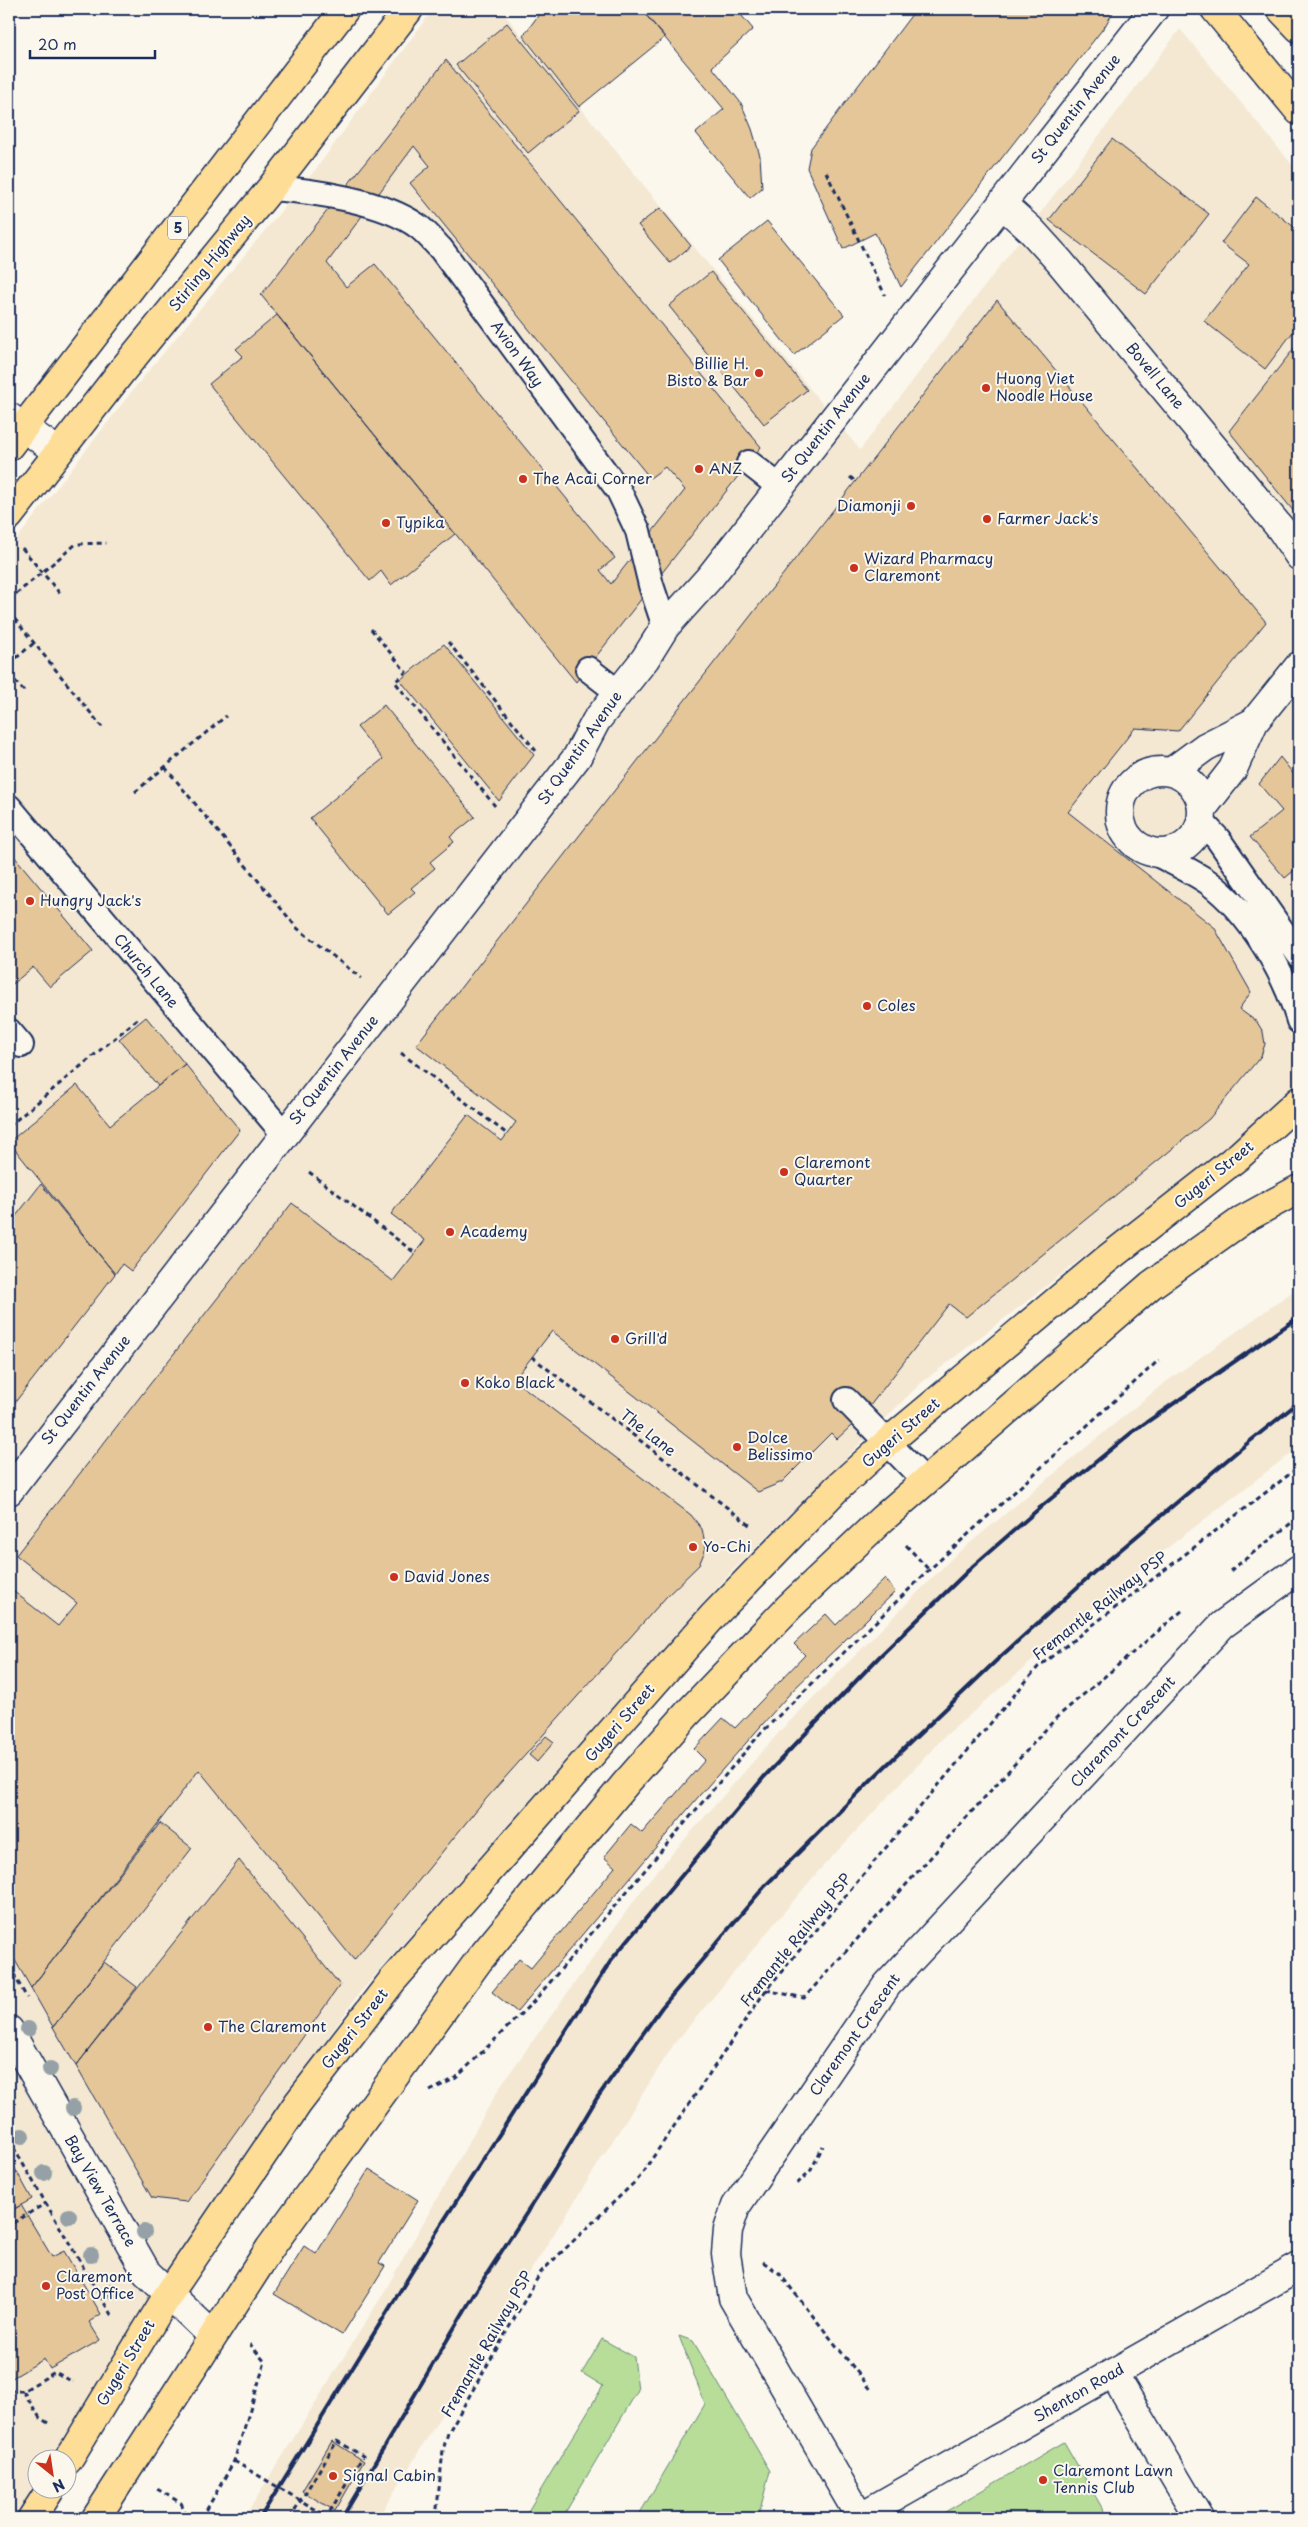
<svg xmlns="http://www.w3.org/2000/svg" width="1308" height="2527" font-family="'Playpen Sans',sans-serif">
<style>
.built{fill:#f4e8d3}
.green{fill:#b7dd98;stroke:#69867b}
.building{fill:#e5c698;stroke:#1b2f5e;fill-rule:evenodd}
.lines{fill:none;stroke-linecap:round;stroke-linejoin:round}
.lane-casing{stroke:#1b2f5e;stroke-width:28}
.street-casing{stroke:#1b2f5e;stroke-width:31}
.secondary-casing{stroke:#1b2f5e;stroke-width:31}
.primary-casing{stroke:#1b2f5e;stroke-width:31}
.highway-casing{stroke:#1b2f5e;stroke-width:31}
.path{stroke:#1b2f5e;stroke-width:3;stroke-dasharray:5 4;stroke-linecap:butt}
.lane{stroke:#fbf7ec;stroke-width:24}
.street{stroke:#fbf7ec;stroke-width:28}
.secondary{stroke:#fbf7ec;stroke-width:28}
.primary{stroke:#fedd96;stroke-width:28}
.highway{stroke:#fedd96;stroke-width:28}
.rail{stroke:#1b2f5e;stroke-width:4}
.path-bridge{stroke:#1b2f5e;stroke-width:3;stroke-dasharray:5 4;stroke-linecap:butt}
.tree{fill:#95a1a6}
.poi-dot{fill:#c8321e;stroke:#fbf7ec;stroke-width:2}
.labels{text-anchor:middle;stroke-width:4;stroke-linejoin:round;paint-order:stroke}
.shield{fill:#fbf7ec;stroke:#5e6b89;stroke-width:1}
.shield-label{font-size:14px;font-weight:bold;fill:#1b2f5e}
.street-label{font-size:15px;fill:#1b2f5e;stroke:#fbf7ec}
.poi-label{font-size:15px;fill:#1b2f5e;stroke:#fbf7ec;text-anchor:start}
</style>
<rect width="100%" height="100%" fill="#fbf7ec"/>
<filter id="ink" filterUnits="userSpaceOnUse"><feTurbulence type="fractalNoise" baseFrequency=".02" numOctaves="2"/><feDisplacementMap in="SourceGraphic" scale="10" xChannelSelector="R" yChannelSelector="G"/><feConvolveMatrix kernelMatrix="1 2 1 2 8 2 1 2 1" color-interpolation-filters="sRGB"/></filter>
<g filter="url(#ink)">
<path class="built" d="M 433,9 L 500,9 L 860,450 L 1180,29 L 1299,173 L 1299,1090 L 920,1384 L 733,1570 L 357,1996 L 177,2256 L 51,2459 L 38,2460 L 37,2482 L 15,2518 L 9,2518 L 9,549 L 136,386 L 316,169 Z
M 1299,1287 L 1299,1447 L 1128,1578 L 944,1737 L 815,1875 L 674,2044 L 512,2300 L 378,2518 L 244,2518 L 383,2294 L 501,2085 L 649,1880 L 782,1729 L 953,1557 L 1163,1384 Z"/>
<path class="green" d="M 679,2336 L 693,2341 L 770,2471 L 758,2518 L 637,2518 L 705,2404 Z
M 602,2339 L 634,2357 L 638,2390 L 562,2518 L 524,2518 L 603,2386 L 582,2373 Z
M 1064,2442 L 1108,2518 L 935,2518 Z"/>
<path class="building" d="M 543,9 L 641,9 L 665,37 L 579,107 L 523,36 Z
M 641,9 L 736,9 L 753,29 L 712,67 L 741,103 L 752,129 L 760,156 L 762,188 L 750,198 L 696,133 L 724,109 Z
M 916,9 L 1115,9 L 1105,26 L 901,287 L 875,233 L 843,249 L 807,168 L 811,148 Z
M 507,23 L 579,111 L 528,153 L 456,65 Z
M 446,60 L 761,447 L 576,682 L 261,295 ZM 414,146 L 430,166 L 410,183 L 650,478 L 665,467 L 685,490 L 611,584 L 600,570 L 615,558 L 375,264 L 346,287 L 327,263 Z
M 1112,139 L 1209,214 L 1146,294 L 1049,220 Z
M 1256,197 L 1299,231 L 1299,324 L 1265,369 L 1204,321 L 1249,264 L 1221,243 Z
M 660,208 L 691,246 L 670,263 L 638,225 Z
M 767,221 L 844,315 L 794,355 L 718,260 Z
M 711,272 L 807,390 L 764,424 L 669,306 Z
M 997,300 L 1266,622 L 1178,731 L 1135,728 L 1068,812 L 1214,927 L 1251,992 L 1239,1009 L 1257,1022 L 1263,1032 L 1265,1044 L 1261,1056 L 1209,1119 L 966,1317 L 949,1304 L 862,1416 L 837,1439 L 831,1433 L 782,1482 L 758,1492 L 552,1331 L 514,1380 L 691,1515 L 702,1529 L 706,1548 L 699,1565 L 667,1596 L 478,1808 L 354,1960 L 199,1770 L 31,1988 L 9,1950 L 9,1888 L 15,1875 L 9,1870 L 9,1588 L 58,1626 L 77,1603 L 16,1555 L 292,1203 L 393,1281 L 415,1253 L 425,1240 L 391,1214 L 468,1115 L 502,1141 L 516,1122 L 416,1045 Z
M 277,315 L 455,534 L 391,585 L 381,571 L 370,581 L 209,384 L 243,356 L 236,349 Z
M 1299,342 L 1299,518 L 1229,431 Z
M 444,644 L 534,755 L 499,801 L 400,680 Z
M 384,705 L 475,817 L 450,837 L 454,842 L 430,862 L 435,868 L 411,888 L 415,892 L 388,914 L 310,818 L 383,759 L 357,727 Z
M 1280,757 L 1299,781 L 1299,873 L 1296,869 L 1285,878 L 1250,837 L 1282,811 L 1259,784 Z
M 9,850 L 93,951 L 50,987 L 33,967 L 9,987 Z
M 146,1017 L 185,1064 L 158,1086 L 119,1039 Z
M 185,1064 L 240,1130 L 131,1271 L 122,1264 L 115,1274 L 9,1142 L 77,1085 L 110,1125 Z
M 41,1184 L 115,1274 L 9,1410 L 9,1225 Z
M 885,1578 L 895,1592 L 793,1690 L 699,1796 L 517,2012 L 492,1992 L 519,1959 L 531,1968 L 615,1867 L 604,1857 L 631,1824 L 642,1833 L 705,1760 L 694,1749 L 723,1718 L 735,1728 L 805,1655 L 794,1644 L 826,1614 L 836,1625 Z
M 546,1736 L 554,1742 L 537,1762 L 529,1755 Z
M 160,1823 L 192,1848 L 53,2027 L 31,1988 Z
M 239,1860 L 340,1985 L 186,2202 L 152,2198 L 76,2066 Z
M 104,1962 L 137,1987 L 76,2066 L 53,2027 Z
M 9,2158 L 17,2172 L 9,2177 Z
M 369,2169 L 418,2200 L 379,2263 L 385,2266 L 342,2335 L 274,2294 L 304,2246 L 316,2254 Z
M 17,2172 L 32,2199 L 9,2212 L 9,2177 Z
M 21,2205 L 52,2257 L 64,2251 L 101,2314 L 89,2322 L 100,2340 L 50,2369 L 44,2359 L 9,2380 L 9,2212 Z
M 332,2441 L 364,2461 L 335,2511 L 302,2491 Z"/>
<g class="lines">
<g class="lane-casing">
<path id="lane" d="M 271,188 C 314,191 384,201 419,227 C 427,233 434,242 441,249 L 619,491 L 638,531 L 651,585 L 665,627
M 749,463 L 780,487
M 588,669 L 619,693
M 9,807 L 284,1134
M 1201,821 L 1218,839 L 1299,955
M 1155,853 C 1172,862 1192,871 1208,882 C 1250,913 1285,972 1299,1021
M 9,1031 L 21,1045
M 846,1400 L 925,1481"/>
</g>
<g class="street-casing">
<path id="street" d="M 1002,204 L 1031,230 L 1060,262 L 1281,529 L 1299,556
M 9,417 L 58,452
M1120 812a41 41 0 1 1 82 0a41 41 0 1 1-82 0Z
M 1171,772 L 1205,747 L 1254,722
M 1202,809 L 1233,769 L 1254,722 L 1299,666
M 9,1491 L 577,757 L 596,721 L 645,659 L 665,627 L 710,577 L 1154,9
M 9,2030 L 147,2273 L 212,2335
M 1113,2373 L 1199,2518
M 860,2517 L 733,2298 L 726,2254 L 728,2230 L 736,2206 L 887,1985 L 1222,1625 L 1299,1569"/>
</g>
<g class="secondary-casing">
<path id="secondary" d="M 858,2518 L 1299,2267"/>
</g>
<g class="primary-casing">
<path id="primary" d="M 1215,9 L 1299,111
M 1281,9 L 1299,28
M 68,2460 L 168,2295 L 298,2103 L 392,1981 L 713,1616 L 836,1489 L 888,1442 L 1107,1259 L 1240,1155 L 1299,1101
M 32,2518 L 50,2490
M 96,2518 L 270,2248 L 479,1960 L 626,1783 L 687,1714 L 789,1607 L 882,1519 L 1151,1285 L 1244,1219 L 1299,1189"/>
</g>
<g class="highway-casing">
<path id="highway" d="M 9,446 L 345,9
M 9,516 L 121,372 L 271,188 L 409,9"/>
</g>
<path class="path" d="M 826,172 L 885,295
M 850,477 L 856,482
M 22,548 L 61,595
M 9,600 L 76,544 L 106,543
M 9,612 L 102,727
M 371,629 L 406,672 L 395,682 L 495,806
M 448,642 L 536,751
M 9,664 L 34,643
M 9,674 L 24,691
M 165,767 L 297,928 L 361,978
M 135,792 L 226,716
M 401,1053 L 507,1134
M 9,1126 L 140,1017
M 309,1172 L 415,1253
M 532,1357 L 751,1526
M 906,1545 L 929,1570
M 1230,1571 L 1299,1517
M 9,1966 L 27,1998
M 766,1990 L 804,1998 L 1057,1717 L 1183,1610
M 430,2091 L 456,2078 L 535,2000 L 761,1733 L 929,1570 L 1159,1360
M 9,2140 L 113,2318
M 797,2184 L 811,2170 L 823,2146
M 13,2223 L 46,2203
M 763,2262 L 779,2273 L 872,2391
M 9,2391 L 23,2391
M 48,2423 L 40,2418 L 23,2391 L 55,2372 L 73,2382
M 157,2489 L 181,2503 L 187,2515 L 193,2518
M 202,2518 L 234,2461 L 265,2362 L 250,2344
M 290,2518 L 337,2441 L 363,2456 L 326,2518
M 309,2518 L 315,2509
M 436,2518 L 443,2450 L 448,2433 L 541,2272 L 639,2178 L 766,1990 L 1038,1667 L 1299,1467"/>
<use href="#lane" class="lane"/>
<use href="#street" class="street"/>
<use href="#secondary" class="secondary"/>
<use href="#primary" class="primary"/>
<use href="#highway" class="highway"/>
<path class="rail" d="M 260,2518 L 439,2228 L 612,1959 L 764,1777 L 879,1657 L 973,1566 L 1042,1506 L 1131,1433 L 1299,1317
M 342,2518 L 479,2286 L 550,2177 L 597,2098 L 662,2007 L 765,1886 L 873,1778 L 998,1659 L 1093,1573 L 1239,1450 L 1299,1402"/>
<path class="path-bridge" d="M 234,2461 L 330,2518"/>
</g>
<g class="tree">
<circle cx="28" cy="2029" r="8"/>
<circle cx="50" cy="2069" r="8"/>
<circle cx="73" cy="2108" r="8"/>
<circle cx="22" cy="2136" r="8"/>
<circle cx="44" cy="2173" r="8"/>
<circle cx="69" cy="2216" r="8"/>
<circle cx="144" cy="2232" r="8"/>
<circle cx="91" cy="2255" r="8"/>
<circle cx="112" cy="2291" r="8"/>
</g>
</g>
<g class="poi-dot">
<circle cx="759" cy="373" r="5"/>
<circle cx="986" cy="388" r="5"/>
<circle cx="699" cy="469" r="5"/>
<circle cx="523" cy="479" r="5"/>
<circle cx="911" cy="506" r="5"/>
<circle cx="987" cy="519" r="5"/>
<circle cx="386" cy="523" r="5"/>
<circle cx="854" cy="568" r="5"/>
<circle cx="30" cy="901" r="5"/>
<circle cx="867" cy="1006" r="5"/>
<circle cx="784" cy="1172" r="5"/>
<circle cx="450" cy="1232" r="5"/>
<circle cx="615" cy="1339" r="5"/>
<circle cx="465" cy="1383" r="5"/>
<circle cx="737" cy="1447" r="5"/>
<circle cx="693" cy="1547" r="5"/>
<circle cx="394" cy="1577" r="5"/>
<circle cx="208" cy="2027" r="5"/>
<circle cx="46" cy="2286" r="5"/>
<circle cx="333" cy="2476" r="5"/>
<circle cx="1043" cy="2480" r="5"/>
</g>
<g class="labels">
<rect class="shield" x="168" y="216.5" width="20" height="23" rx="4"/>
<g class="shield-label">
<text x="178" y="233">5</text>
</g>
<g class="street-label">
<text transform="translate(1076 109) rotate(-52)" y="5">St Quentin Avenue</text>
<text transform="translate(210 263) rotate(-51)" y="5">Stirling Highway</text>
<text transform="translate(517 354) rotate(54)" y="5">Avion Way</text>
<text transform="translate(1155 376) rotate(50)" y="5">Bovell Lane</text>
<text transform="translate(826 428) rotate(-52)" y="5">St Quentin Avenue</text>
<text transform="translate(580 748) rotate(-55)" y="5">St Quentin Avenue</text>
<text transform="translate(146 971) rotate(50)" y="5">Church Lane</text>
<text transform="translate(334 1070) rotate(-52)" y="5">St Quentin Avenue</text>
<text transform="translate(1214 1175) rotate(-39)" y="5">Gugeri Street</text>
<text transform="translate(86 1390) rotate(-52)" y="5">St Quentin Avenue</text>
<text transform="translate(648 1433) rotate(38)" y="5">The Lane</text>
<text transform="translate(901 1433) rotate(-41)" y="5">Gugeri Street</text>
<text transform="translate(1100 1606) rotate(-38)" y="5">Fremantle Railway PSP</text>
<text transform="translate(620 1723) rotate(-49)" y="5">Gugeri Street</text>
<text transform="translate(1123 1732) rotate(-47)" y="5">Claremont Crescent</text>
<text transform="translate(796 1940) rotate(-51)" y="5">Fremantle Railway PSP</text>
<text transform="translate(355 2029) rotate(-52)" y="5">Gugeri Street</text>
<text transform="translate(855 2035) rotate(-55)" y="5">Claremont Crescent</text>
<text transform="translate(100 2191) rotate(60)" y="5">Bay View Terrace</text>
<text transform="translate(487 2344) rotate(-60)" y="5">Fremantle Railway PSP</text>
<text transform="translate(126 2363) rotate(-59)" y="5">Gugeri Street</text>
<text transform="translate(1079 2393) rotate(-30)" y="5">Shenton Road</text>
</g>
<g class="poi-label">
<text x="749" y="369" text-anchor="end">Billie H.<tspan x="749" dy="17">Bisto &amp; Bar</tspan></text>
<text x="996" y="384">Huong Viet<tspan x="996" dy="17">Noodle House</tspan></text>
<text x="709" y="474">ANZ</text>
<text x="533" y="484">The Acai Corner</text>
<text x="901" y="511" text-anchor="end">Diamonji</text>
<text x="997" y="524">Farmer Jack's</text>
<text x="396" y="528">Typika</text>
<text x="864" y="564">Wizard Pharmacy<tspan x="864" dy="17">Claremont</tspan></text>
<text x="40" y="906">Hungry Jack's</text>
<text x="877" y="1011">Coles</text>
<text x="794" y="1168">Claremont<tspan x="794" dy="17">Quarter</tspan></text>
<text x="460" y="1237">Academy</text>
<text x="625" y="1344">Grill'd</text>
<text x="475" y="1388">Koko Black</text>
<text x="747" y="1443">Dolce<tspan x="747" dy="17">Belissimo</tspan></text>
<text x="703" y="1552">Yo-Chi</text>
<text x="404" y="1582">David Jones</text>
<text x="218" y="2032">The Claremont</text>
<text x="56" y="2282">Claremont<tspan x="56" dy="17">Post Office</tspan></text>
<text x="1053" y="2476">Claremont Lawn<tspan x="1053" dy="17">Tennis Club</tspan></text>
<text x="343" y="2481">Signal Cabin</text>
</g>
</g>
<rect width="1308" height="2527" fill="none" stroke="#fbf7ec" stroke-width="30"/>
<rect x="15" y="15" width="1278" height="2497" fill="none" stroke="#1b2f5e" stroke-width="2" filter="url(#ink)"/>
<g transform="translate(52 2474) rotate(150)"><circle r="24" fill="#fbf7ec" stroke="#a1a7b3"/>
<path d="M0-4L9 19L0 12L-9 19Z" fill="#c8321e"/>
<text y="-8" font-size="14" font-weight="bold" text-anchor="middle" fill="#1b2f5e">N</text>
</g>
<path d="M30 50v8h125v-8" fill="none" stroke="#1b2f5e" stroke-width="2.5"/>
<text x="38" y="50" font-size="15" fill="#1b2f5e" stroke="#fbf7ec" stroke-width="4" paint-order="stroke">20 m</text>
</svg>
